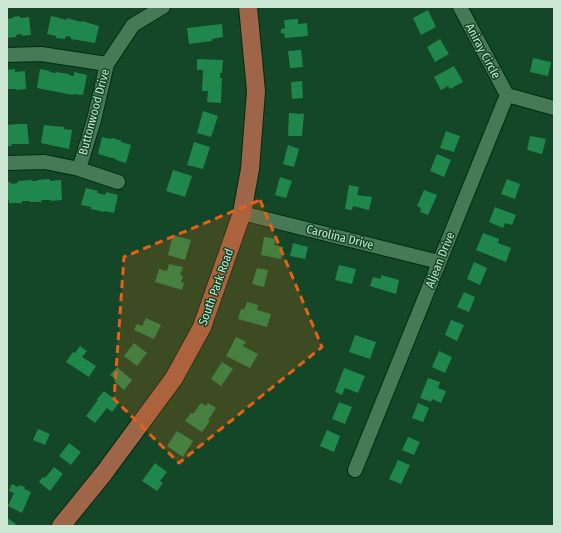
<svg xmlns="http://www.w3.org/2000/svg" width="561" height="533" font-family="'Fira Sans Condensed',sans-serif">
<style>
.building{fill:#20874c}
.lines{fill:none;stroke-linecap:round;stroke-linejoin:round}
.minor-casing{stroke:#032b13;stroke-width:16}
.major-casing{stroke:#032b13;stroke-width:20}
.minor{stroke:#467956;stroke-width:14}
.major{stroke:#9e6548;stroke-width:18}
.marked{fill:#e76016;fill-opacity:0.2;stroke:#e76016;stroke-width:3;stroke-dasharray:8 5;stroke-linejoin:round}
.labels{text-anchor:middle;stroke-width:3;stroke-linejoin:round;paint-order:stroke}
.street-label{font-size:12px;fill:#cbe6d2;stroke:#134727}
</style>
<rect width="100%" height="100%" fill="#134727"/>
<path class="building" d="M 428,10 L 436,27 L 421,35 L 413,18 Z
M 20,16 L 20,18 L 29,17 L 31,35 L 22,36 L 22,34 L 16,35 L 16,37 L 7,38 L 7,19 L 13,18 L 13,17 Z
M 51,16 L 67,20 L 67,18 L 81,22 L 82,21 L 99,26 L 95,43 L 71,39 L 71,37 L 66,36 L 65,39 L 56,38 L 56,36 L 47,34 Z
M 298,19 L 298,24 L 307,23 L 308,36 L 285,38 L 284,33 L 281,34 L 281,29 L 285,28 L 284,20 Z
M 222,24 L 223,37 L 212,39 L 212,41 L 189,44 L 187,28 Z
M 440,39 L 449,54 L 435,62 L 427,47 Z
M 301,50 L 303,67 L 290,68 L 288,51 Z
M 533,58 L 551,62 L 548,76 L 530,72 Z
M 197,59 L 223,60 L 222,73 L 220,73 L 220,78 L 222,78 L 221,103 L 207,102 L 208,91 L 202,91 L 203,70 L 197,70 Z
M 454,66 L 463,82 L 450,89 L 448,86 L 441,90 L 434,77 Z
M 15,69 L 15,72 L 25,71 L 26,89 L 16,90 L 16,89 L 7,89 L 7,70 Z
M 40,69 L 50,71 L 49,72 L 56,73 L 56,72 L 69,74 L 69,75 L 74,76 L 74,72 L 87,75 L 83,95 L 73,94 L 73,95 L 37,88 Z
M 302,81 L 303,98 L 292,99 L 291,82 Z
M 203,111 L 218,116 L 211,137 L 197,133 Z
M 289,113 L 304,114 L 302,136 L 288,136 Z
M 17,124 L 27,124 L 29,144 L 11,144 L 12,146 L 7,146 L 7,125 Z
M 44,125 L 64,127 L 64,129 L 72,130 L 69,149 L 41,143 Z
M 446,131 L 460,136 L 454,152 L 440,148 Z
M 530,136 L 546,139 L 542,154 L 527,150 Z
M 102,137 L 111,139 L 112,138 L 122,141 L 121,142 L 131,145 L 126,163 L 116,160 L 116,159 L 98,154 Z
M 194,142 L 210,147 L 203,169 L 187,165 Z
M 288,145 L 299,149 L 294,167 L 283,164 Z
M 437,154 L 451,160 L 444,177 L 430,171 Z
M 173,170 L 192,176 L 185,197 L 166,191 Z
M 280,177 L 292,181 L 286,198 L 275,195 Z
M 50,179 L 50,181 L 61,180 L 62,200 L 51,201 L 51,200 L 41,200 L 42,202 L 30,202 L 30,201 L 22,201 L 22,203 L 9,203 L 9,200 L 7,201 L 7,182 L 10,182 L 11,184 L 18,183 L 18,181 L 32,180 L 32,181 L 37,181 L 37,180 Z
M 507,179 L 520,184 L 515,199 L 501,194 Z
M 349,185 L 359,187 L 357,195 L 372,197 L 369,210 L 353,206 L 352,210 L 345,209 Z
M 86,188 L 98,191 L 97,193 L 105,195 L 106,192 L 118,195 L 114,213 L 105,211 L 104,212 L 91,209 L 91,207 L 81,205 Z
M 424,190 L 437,195 L 428,215 L 420,212 L 421,208 L 417,206 Z
M 495,207 L 516,215 L 512,225 L 505,223 L 503,228 L 489,222 Z
M 483,233 L 499,239 L 498,243 L 511,248 L 506,262 L 476,250 Z
M 173,235 L 191,240 L 185,260 L 168,255 Z
M 264,237 L 276,239 L 274,245 L 283,247 L 281,259 L 261,255 Z
M 293,243 L 308,247 L 305,259 L 290,256 Z
M 474,262 L 487,268 L 480,285 L 467,279 Z
M 169,264 L 183,267 L 180,275 L 183,276 L 181,282 L 184,283 L 182,290 L 155,282 L 159,269 L 167,271 Z
M 339,265 L 356,269 L 352,284 L 335,280 Z
M 257,268 L 268,270 L 264,287 L 252,284 Z
M 381,275 L 399,280 L 396,294 L 370,286 L 373,277 L 381,279 Z
M 464,292 L 475,297 L 469,312 L 457,307 Z
M 247,302 L 258,305 L 257,310 L 271,314 L 267,327 L 238,319 L 241,309 L 244,310 Z
M 146,318 L 161,325 L 154,339 L 134,330 L 137,324 L 142,326 Z
M 451,320 L 464,325 L 457,341 L 445,335 Z
M 355,335 L 376,342 L 370,359 L 349,352 Z
M 236,337 L 246,342 L 243,346 L 258,354 L 250,368 L 226,356 Z
M 134,343 L 147,353 L 137,366 L 124,356 Z
M 80,346 L 87,351 L 82,357 L 96,366 L 89,377 L 66,362 L 73,352 L 75,353 Z
M 439,351 L 452,357 L 445,373 L 432,367 Z
M 222,362 L 233,369 L 221,386 L 211,379 Z
M 117,367 L 132,380 L 124,390 L 114,381 L 115,379 L 110,375 Z
M 344,368 L 365,376 L 358,393 L 345,388 L 342,395 L 335,392 Z
M 428,378 L 440,382 L 438,388 L 446,391 L 441,403 L 432,399 L 431,402 L 420,398 Z
M 104,391 L 119,403 L 112,412 L 107,408 L 95,423 L 86,416 L 98,400 L 97,399 Z
M 339,402 L 352,407 L 345,424 L 332,419 Z
M 201,403 L 206,406 L 208,403 L 216,408 L 208,420 L 210,421 L 202,432 L 185,421 L 191,413 L 193,414 Z
M 418,403 L 429,408 L 423,422 L 412,418 Z
M 38,429 L 50,434 L 45,445 L 33,440 Z
M 327,430 L 340,436 L 334,452 L 320,446 Z
M 177,431 L 193,441 L 183,457 L 167,446 Z
M 408,437 L 420,442 L 414,455 L 402,450 Z
M 69,443 L 81,452 L 71,465 L 59,456 Z
M 398,460 L 410,465 L 401,484 L 389,479 Z
M 155,463 L 167,472 L 160,481 L 163,483 L 157,491 L 142,481 Z
M 54,467 L 63,474 L 50,491 L 39,482 L 43,477 L 45,478 Z
M 12,484 L 18,487 L 19,485 L 25,487 L 24,489 L 31,492 L 22,513 L 8,506 L 14,493 L 9,491 Z
M 7,518 L 16,524 L 14,526 L 7,526 Z"/>
<g class="lines">
<g class="minor-casing">
<path id="minor" d="M 460,7 L 507,95
M 7,55 L 41,54 L 107,64
M 7,163 L 45,162 L 79,169 L 118,182
M 79,169 L 94,120 L 107,64 L 133,25 L 163,7
M 242,213 L 439,262
M 355,470 L 507,95 L 554,108"/>
</g>
<g class="major-casing">
<path id="major" d="M 61,526 L 104,473 L 174,378 L 202,327 L 242,213 L 250,169 L 256,91 L 248,7"/>
</g>
<use href="#minor" class="minor"/>
<use href="#major" class="major"/>
</g>
<path class="marked" d="M 260,200 L 322,347 L 179,463 L 114,399 L 124,257 Z"/>
<g class="labels">
<g class="street-label">
<text transform="translate(483 51) rotate(62)" y="4">Aniray Circle</text>
<text transform="translate(94 112) rotate(-75)" y="4">Buttonwood Drive</text>
<text transform="translate(340 237) rotate(14)" y="4">Carolina Drive</text>
<text transform="translate(440 260) rotate(-68)" y="4">Aljean Drive</text>
<text transform="translate(216 287) rotate(-70)" y="4">South Park Road</text>
</g>
</g>
<rect width="561" height="533" fill="none" stroke="#cbe6d2" stroke-width="16"/>
</svg>
